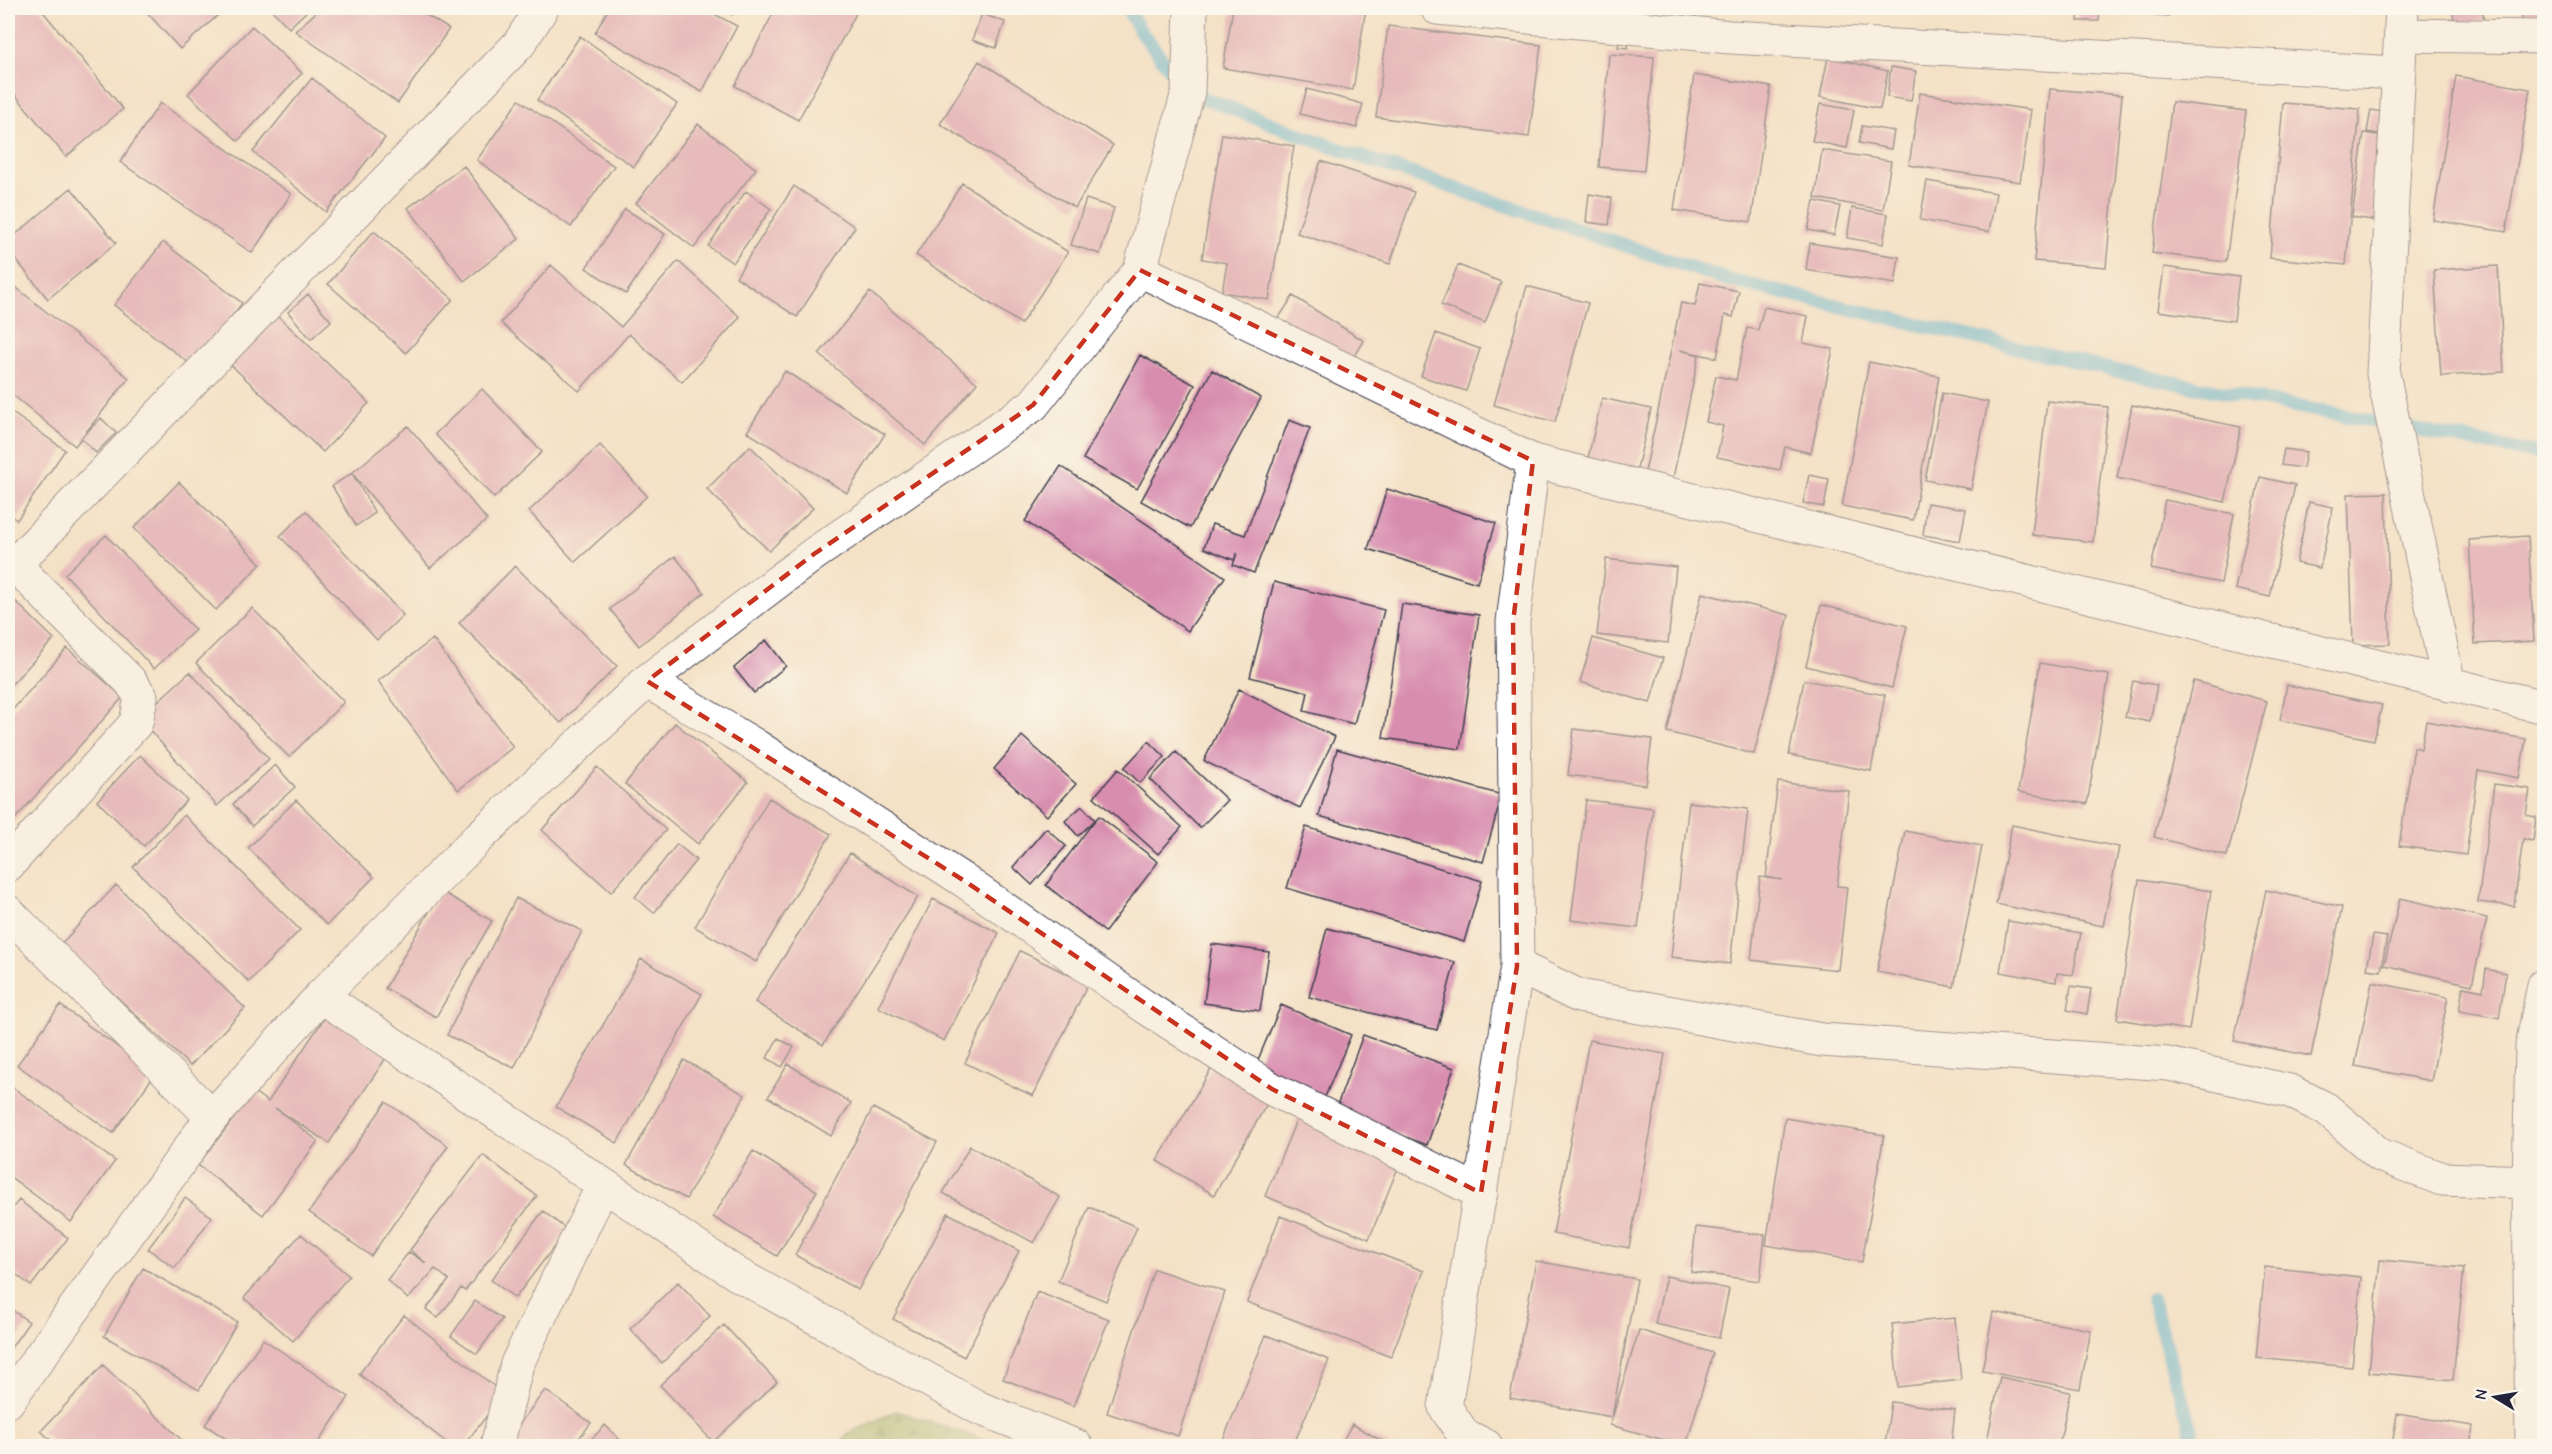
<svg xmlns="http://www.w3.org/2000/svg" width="2552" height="1454" font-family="'Comic Neue',sans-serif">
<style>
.forest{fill:url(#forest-firs);stroke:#5e6a50;stroke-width:1.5}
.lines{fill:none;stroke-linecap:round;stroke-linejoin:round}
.stream{stroke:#57b3d5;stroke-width:14}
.building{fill:#d88dae}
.minor-casing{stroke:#423f50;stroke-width:35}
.tertiary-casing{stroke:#423f50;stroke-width:35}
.minor{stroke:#fff;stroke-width:33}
.tertiary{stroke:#fff;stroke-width:33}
.marked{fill:none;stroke:#c8321e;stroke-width:4.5;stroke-dasharray:12 8;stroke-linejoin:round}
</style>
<defs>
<pattern id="forest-firs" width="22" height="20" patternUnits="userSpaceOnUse" patternTransform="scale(1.5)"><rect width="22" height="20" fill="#9bb365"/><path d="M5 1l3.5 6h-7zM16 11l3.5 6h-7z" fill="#7e9154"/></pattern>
</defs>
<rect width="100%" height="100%" fill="#fbf7ec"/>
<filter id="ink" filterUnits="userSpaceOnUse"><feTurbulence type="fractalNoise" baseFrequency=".0167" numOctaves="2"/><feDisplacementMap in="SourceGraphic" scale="12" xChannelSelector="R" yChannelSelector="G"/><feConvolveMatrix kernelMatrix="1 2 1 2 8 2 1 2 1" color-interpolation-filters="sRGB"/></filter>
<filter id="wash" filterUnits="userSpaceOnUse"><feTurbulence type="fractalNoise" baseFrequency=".008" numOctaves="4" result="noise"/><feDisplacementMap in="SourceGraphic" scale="24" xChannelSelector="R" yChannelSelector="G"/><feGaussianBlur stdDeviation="1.35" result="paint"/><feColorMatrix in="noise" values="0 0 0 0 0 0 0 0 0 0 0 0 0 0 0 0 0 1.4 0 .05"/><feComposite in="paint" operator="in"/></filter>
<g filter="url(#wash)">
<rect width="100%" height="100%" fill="#f4e2c7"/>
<path class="forest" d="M 896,1411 L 973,1436 L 994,1446 L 840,1446 L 847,1434 Z"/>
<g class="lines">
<path class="stream" d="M 1127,8 L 1139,29 L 1188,92 L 1338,149 L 1728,280 L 2121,372 L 2544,455
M 2152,1299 L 2196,1446"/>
</g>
<g id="blocks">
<path class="building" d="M 8,8 L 40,8 L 123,109 L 66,157 L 8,86 Z
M 143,8 L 226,8 L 180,49 Z
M 270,8 L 310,8 L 289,28 Z
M 321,8 L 415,8 L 449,29 L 398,103 L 295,31 Z
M 609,8 L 703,8 L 737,26 L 702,92 L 595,33 Z
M 721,8 L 736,8 L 732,15 Z
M 776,8 L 859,8 L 798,120 L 735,86 Z
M 1233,8 L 1366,8 L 1353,90 L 1223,68 Z
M 2079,8 L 2100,8 L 2099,21 L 2078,21 Z
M 2108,8 L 2171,8 L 2170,16 L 2108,11 Z
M 2453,8 L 2482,8 L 2484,21 L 2454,23 Z
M 2521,8 L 2544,8 L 2544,21 L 2523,24 Z
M 982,14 L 1005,22 L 996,48 L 972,40 Z
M 252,26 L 302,73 L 238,141 L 188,94 Z
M 1388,26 L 1541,45 L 1529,137 L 1376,117 Z
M 1620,30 L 1630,32 L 1628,48 L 1618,47 Z
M 580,36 L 677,104 L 634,167 L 537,100 Z
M 1609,54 L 1654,57 L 1644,171 L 1599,167 Z
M 1828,57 L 1888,71 L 1880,109 L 1820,97 Z
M 979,61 L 1113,145 L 1075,208 L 940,124 Z
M 1891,67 L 1916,71 L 1911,101 L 1887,97 Z
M 1694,75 L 1771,87 L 1751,222 L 1674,210 Z
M 2456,76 L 2530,89 L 2506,232 L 2433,220 Z
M 312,78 L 385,138 L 326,212 L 253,152 Z
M 1307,89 L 1363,104 L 1357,128 L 1300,114 Z
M 2050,89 L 2122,95 L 2106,267 L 2034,261 Z
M 1920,93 L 2031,110 L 2020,182 L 1909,165 Z
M 519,100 L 614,166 L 571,227 L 477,160 Z
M 2172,102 L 2246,111 L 2226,262 L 2152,253 Z
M 160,103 L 291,194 L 252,253 L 120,162 Z
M 2283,103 L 2360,109 L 2346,265 L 2270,258 Z
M 1820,104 L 1854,110 L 1847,148 L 1812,141 Z
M 2371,110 L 2388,113 L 2384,135 L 2367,132 Z
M 698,124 L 756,169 L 694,248 L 636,203 Z
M 1862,126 L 1894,131 L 1891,149 L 1859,143 Z
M 2364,133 L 2391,137 L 2379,221 L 2352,217 Z
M 1222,134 L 1294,146 L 1269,300 L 1222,292 L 1227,263 L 1202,259 Z
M 1822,150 L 1891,161 L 1883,210 L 1815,198 Z
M 1321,161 L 1414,192 L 1390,264 L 1297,233 Z
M 464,166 L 519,239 L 464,281 L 408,208 Z
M 1927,181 L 1996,193 L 1989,232 L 1920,220 Z
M 962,183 L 1068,252 L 1021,324 L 916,255 Z
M 794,186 L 855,227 L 797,317 L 736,277 Z
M 71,188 L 116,243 L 48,299 L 8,250 L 8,241 Z
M 746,191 L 771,209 L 733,263 L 708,246 Z
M 1589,194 L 1612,198 L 1609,225 L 1586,222 Z
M 1086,199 L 1114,208 L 1100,254 L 1071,245 Z
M 1814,201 L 1840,206 L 1834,235 L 1808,230 Z
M 1852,208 L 1888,214 L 1883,244 L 1847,238 Z
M 625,209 L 665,234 L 626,294 L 586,268 Z
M 374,231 L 453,299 L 406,353 L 328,284 Z
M 163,242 L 242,303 L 194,367 L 114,305 Z
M 1810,243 L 1899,257 L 1895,284 L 1806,270 Z
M 678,261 L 740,317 L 682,382 L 629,334 L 579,391 L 501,323 L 551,265 L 621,327 Z
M 1458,265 L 1501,282 L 1485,323 L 1441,305 Z
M 2498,266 L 2504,372 L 2441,376 L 2434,270 Z
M 2164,267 L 2239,277 L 2234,321 L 2158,311 Z
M 8,281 L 129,378 L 82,437 L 101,418 L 116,433 L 96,453 L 81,438 L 75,446 L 8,391 Z
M 1700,283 L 1739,291 L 1733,317 L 1725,315 L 1717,358 L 1680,350 L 1699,355 L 1673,478 L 1645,472 L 1681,303 L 1695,306 Z
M 1527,286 L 1588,303 L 1555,422 L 1494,405 Z
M 870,292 L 977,383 L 925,445 L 819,354 Z
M 308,294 L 331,321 L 311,339 L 288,312 Z
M 1293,296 L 1364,341 L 1350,364 L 1278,319 Z
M 1764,307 L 1808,316 L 1803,343 L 1833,349 L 1811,453 L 1785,447 L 1780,470 L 1717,457 L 1723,426 L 1706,422 L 1716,376 L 1736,380 L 1747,328 L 1758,330 Z
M 278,316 L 369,403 L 323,452 L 231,365 Z
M 1436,333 L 1480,349 L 1466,391 L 1421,376 Z
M 1140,355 L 1195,385 L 1137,489 L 1083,459 Z
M 1869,362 L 1939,376 L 1913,520 L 1842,506 Z
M 1212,370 L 1261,398 L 1190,528 L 1141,501 Z
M 785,371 L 885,434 L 847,493 L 747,432 Z
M 482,389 L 542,452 L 494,498 L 435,434 Z
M 1942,393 L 1988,402 L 1971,489 L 1925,480 Z
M 1602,398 L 1651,409 L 1637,469 L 1588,458 Z
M 2047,401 L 2108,407 L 2093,542 L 2032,535 Z
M 2132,405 L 2241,427 L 2225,502 L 2117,478 Z
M 8,410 L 65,450 L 17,520 L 8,514 Z
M 1289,420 L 1310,428 L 1254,573 L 1233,565 L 1237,553 L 1234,560 L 1204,548 L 1212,524 L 1245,535 Z
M 408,426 L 487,520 L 430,568 L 352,473 Z
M 600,445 L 647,496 L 575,562 L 529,511 Z
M 750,446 L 813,508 L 769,551 L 707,489 Z
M 2284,449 L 2306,452 L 2303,468 L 2281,465 Z
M 1061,466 L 1225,577 L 1188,631 L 1025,521 Z
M 352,473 L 375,513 L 356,526 L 332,486 Z
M 1809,475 L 1829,479 L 1824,507 L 1803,503 Z
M 2260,477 L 2295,485 L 2270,597 L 2235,589 Z
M 179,482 L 261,564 L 216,610 L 134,528 Z
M 1387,489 L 1496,523 L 1477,583 L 1368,549 Z
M 2386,493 L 2390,644 L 2353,645 L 2348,494 Z
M 2165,500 L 2234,514 L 2221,583 L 2151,569 Z
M 2309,502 L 2333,507 L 2320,568 L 2296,563 Z
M 1927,503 L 1966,509 L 1960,541 L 1923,535 Z
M 306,511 L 403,615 L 377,640 L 280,536 Z
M 106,535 L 195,630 L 154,669 L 65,574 Z
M 2528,536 L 2534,641 L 2475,644 L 2469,540 Z
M 675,556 L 704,593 L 639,646 L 610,609 Z
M 1606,559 L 1676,567 L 1668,643 L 1597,635 Z
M 515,566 L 617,666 L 561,723 L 459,623 Z
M 1274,582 L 1384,610 L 1354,724 L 1304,711 L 1308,692 L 1250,677 Z
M 1702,593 L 1789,615 L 1754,754 L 1667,732 Z
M 8,594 L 54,639 L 8,688 Z
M 1402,604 L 1479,615 L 1460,749 L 1383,738 Z
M 1821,605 L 1907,626 L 1892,688 L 1806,666 Z
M 252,608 L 344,702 L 289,757 L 196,663 Z
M 1593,638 L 1663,658 L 1650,703 L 1580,682 Z
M 433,639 L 513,747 L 458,790 L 378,681 Z
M 766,640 L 786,666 L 754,693 L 734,668 Z
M 67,648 L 123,697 L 8,827 L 8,715 Z
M 2040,663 L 2109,675 L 2087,804 L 2018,792 Z
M 190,672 L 269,759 L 217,806 L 139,718 Z
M 1804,680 L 1885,695 L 1871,771 L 1789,755 Z
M 2133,681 L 2157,685 L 2150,722 L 2125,717 Z
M 2194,681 L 2267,701 L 2227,856 L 2154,837 Z
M 2287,685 L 2382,705 L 2374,740 L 2280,720 Z
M 1239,689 L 1335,737 L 1300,808 L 1204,761 Z
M 2426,721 L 2526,739 L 2519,778 L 2478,770 L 2466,855 L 2399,846 L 2414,747 L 2421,749 Z
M 675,723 L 748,782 L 698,844 L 625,784 Z
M 1574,729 L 1652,739 L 1646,785 L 1568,775 Z
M 1022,736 L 1076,784 L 1047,816 L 994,769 Z
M 1149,741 L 1165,757 L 1140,783 L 1124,768 Z
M 1337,749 L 1502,795 L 1483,862 L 1319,816 Z
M 1176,752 L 1227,800 L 1200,828 L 1150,779 Z
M 140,755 L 187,800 L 144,846 L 97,801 Z
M 275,765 L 295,787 L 252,826 L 233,804 Z
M 597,767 L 666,830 L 611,892 L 542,830 Z
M 1118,769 L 1182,827 L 1158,854 L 1094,797 Z
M 1778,782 L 1849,791 L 1837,886 L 1847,887 L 1838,970 L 1751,960 L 1760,877 L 1783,880 L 1766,877 Z
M 2494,784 L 2530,789 L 2526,815 L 2536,817 L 2533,841 L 2523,839 L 2514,906 L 2478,902 Z
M 769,798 L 831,834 L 756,962 L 695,927 Z
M 296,800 L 374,877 L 327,925 L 248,848 Z
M 1586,800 L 1653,808 L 1638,928 L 1571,920 Z
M 1689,802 L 1748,809 L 1730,964 L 1671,957 Z
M 1082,806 L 1095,820 L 1099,816 L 1158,862 L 1105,932 L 1046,885 L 1095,820 L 1078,836 L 1065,821 Z
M 184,815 L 300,930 L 249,982 L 133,867 Z
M 2012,825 L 2119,847 L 2103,926 L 1996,904 Z
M 1306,827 L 1482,881 L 1464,942 L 1287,888 Z
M 1046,828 L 1066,846 L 1032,885 L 1013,867 Z
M 1905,831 L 1982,846 L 1954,987 L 1877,972 Z
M 677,844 L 696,860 L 654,913 L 635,897 Z
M 850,853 L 918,897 L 823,1045 L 755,1002 Z
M 2139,880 L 2211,891 L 2189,1030 L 2117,1019 Z
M 116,885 L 245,1008 L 190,1066 L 61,944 Z
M 2266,890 L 2342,907 L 2311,1056 L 2234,1041 Z
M 441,891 L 492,921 L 436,1017 L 385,988 Z
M 516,898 L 582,931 L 514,1068 L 447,1035 Z
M 2400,898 L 2487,918 L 2472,985 L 2384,965 Z
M 933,899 L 999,933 L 944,1041 L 878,1007 Z
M 2008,921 L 2081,933 L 2073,975 L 2057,973 L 2056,982 L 2000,972 Z
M 1327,928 L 1455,962 L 1437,1030 L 1309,997 Z
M 2373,935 L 2387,937 L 2381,971 L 2367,969 Z
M 1212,944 L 1269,952 L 1260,1011 L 1204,1003 Z
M 1020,951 L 1088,984 L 1033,1096 L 965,1063 Z
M 641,959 L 702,994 L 617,1143 L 556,1107 Z
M 2486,969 L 2506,973 L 2499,1018 L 2459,1011 L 2463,987 L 2483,991 Z
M 2372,982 L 2448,997 L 2431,1081 L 2355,1066 Z
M 2071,986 L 2091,989 L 2087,1014 L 2067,1010 Z
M 60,1005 L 155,1074 L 113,1133 L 17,1065 Z
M 1281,1005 L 1351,1035 L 1322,1104 L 1252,1074 Z
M 327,1014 L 388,1055 L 329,1143 L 275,1108 L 318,1141 L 263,1215 L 198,1165 L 254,1092 L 268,1102 Z
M 1363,1035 L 1454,1068 L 1427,1145 L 1335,1111 Z
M 778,1038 L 794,1047 L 782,1067 L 767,1058 Z
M 1589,1040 L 1665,1054 L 1629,1248 L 1553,1234 Z
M 684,1060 L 745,1095 L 686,1199 L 626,1165 Z
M 788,1064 L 851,1103 L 831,1136 L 768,1097 Z
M 1214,1064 L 1271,1097 L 1214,1195 L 1157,1161 Z
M 8,1084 L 115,1161 L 71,1222 L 8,1175 Z
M 386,1102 L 448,1146 L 371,1256 L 309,1212 Z
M 873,1108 L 937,1142 L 858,1290 L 795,1255 Z
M 1298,1116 L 1402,1158 L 1369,1239 L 1265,1196 Z
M 1785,1118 L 1884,1135 L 1862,1262 L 1766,1245 Z
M 970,1146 L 1060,1197 L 1034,1243 L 943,1193 Z
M 753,1151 L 817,1191 L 777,1256 L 713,1217 Z
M 483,1155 L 537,1196 L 465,1291 L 461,1288 L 438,1318 L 426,1309 L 449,1280 L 435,1269 L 408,1299 L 387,1280 L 409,1252 L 426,1263 L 410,1250 Z
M 185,1198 L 212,1217 L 175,1268 L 148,1249 Z
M 19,1200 L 68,1238 L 31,1286 L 8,1268 L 8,1214 Z
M 1089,1207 L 1137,1227 L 1106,1301 L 1058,1281 Z
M 543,1211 L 567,1230 L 515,1298 L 491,1280 Z
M 948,1213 L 1019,1251 L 964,1357 L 893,1319 Z
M 1280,1216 L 1424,1271 L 1391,1357 L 1247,1302 Z
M 1696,1227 L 1765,1235 L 1760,1281 L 1691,1272 Z
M 301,1234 L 349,1276 L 293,1341 L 244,1298 Z
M 2380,1260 L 2464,1268 L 2453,1380 L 2369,1372 Z
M 1536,1261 L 1637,1279 L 1612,1417 L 1510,1398 Z
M 2265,1267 L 2361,1277 L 2352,1367 L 2256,1358 Z
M 143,1268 L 237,1322 L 199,1390 L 104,1336 Z
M 1154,1269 L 1225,1292 L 1178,1436 L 1107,1413 Z
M 1666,1276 L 1729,1289 L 1719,1338 L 1655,1324 Z
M 678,1282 L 710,1316 L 662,1363 L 630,1329 Z
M 1037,1292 L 1109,1319 L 1074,1406 L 1003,1379 Z
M 475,1301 L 502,1319 L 477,1354 L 451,1336 Z
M 8,1307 L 29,1322 L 8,1352 Z
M 1993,1312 L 2091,1330 L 2080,1389 L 1982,1371 Z
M 404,1315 L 504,1394 L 463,1446 L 451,1446 L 359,1374 Z
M 1955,1318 L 1961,1380 L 1898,1387 L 1892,1324 Z
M 724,1325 L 777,1382 L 713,1442 L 660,1385 Z
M 1639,1330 L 1713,1353 L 1686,1446 L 1610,1425 Z
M 1266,1335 L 1329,1360 L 1293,1446 L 1224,1446 L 1221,1445 Z
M 263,1339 L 349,1397 L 316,1446 L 237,1446 L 205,1425 Z
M 103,1365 L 188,1446 L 57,1446 L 41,1431 Z
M 2000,1377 L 2070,1392 L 2059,1446 L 1986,1446 Z
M 545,1390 L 591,1423 L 573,1446 L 503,1446 Z
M 1891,1402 L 1955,1410 L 1951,1446 L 1885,1446 Z
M 2397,1414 L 2473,1426 L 2470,1446 L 2392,1446 Z
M 1352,1424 L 1391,1446 L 1340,1446 Z
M 605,1425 L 626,1446 L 585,1446 Z"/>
</g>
</g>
<g filter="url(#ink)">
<use href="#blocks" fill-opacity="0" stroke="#423f50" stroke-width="1.5"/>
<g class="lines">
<g class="minor-casing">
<path id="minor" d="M 1437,8 L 1730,37 L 2397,73
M 2402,8 L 2383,374 L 2449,685
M 2402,35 L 2544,37
M 1140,270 L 1533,461 L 2544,707
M 8,558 L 130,681 L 141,697 L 136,723 L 8,865
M 15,564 L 519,44 L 542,8
M 647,681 L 756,746 L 963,880 L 1144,1006 L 1272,1089 L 1481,1193
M 8,912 L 212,1117
M 1517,966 L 1579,996 L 1822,1040 L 2168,1064 L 2290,1091 L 2326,1109 L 2380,1155 L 2442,1179 L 2529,1182
M 321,996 L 737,1274 L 979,1408 L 1076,1446
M 497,1446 L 517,1364 L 603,1185
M 1486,1446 L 1464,1435 L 1445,1407 L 1517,966 L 1513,622 L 1533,461
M 2532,1446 L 2529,1182 L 2532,1046 L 2544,985"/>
</g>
<g class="tertiary-casing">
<path id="tertiary" d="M 8,1401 L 212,1117 L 321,996 L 478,838 L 647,681 L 814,554 L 1033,405 L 1140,270 L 1188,92 L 1191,8"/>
</g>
<use href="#minor" class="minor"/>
<use href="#tertiary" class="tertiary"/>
</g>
</g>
<path d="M0 0H2552V1454H0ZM 1140,270 L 1533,461 L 1513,622 L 1517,966 L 1481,1193 L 1272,1089 L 963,880 L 647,681 L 814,554 L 1033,405 Z" fill="#f4e2c7" fill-opacity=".55" fill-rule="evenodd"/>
<path class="marked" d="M 1140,270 L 1533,461 L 1513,622 L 1517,966 L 1481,1193 L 1272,1089 L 963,880 L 647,681 L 814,554 L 1033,405 Z"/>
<rect width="2552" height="1454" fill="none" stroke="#fbf7ec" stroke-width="30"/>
<g transform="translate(2495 1397) rotate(281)" stroke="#fbf7ec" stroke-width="4.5" paint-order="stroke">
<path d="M0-4.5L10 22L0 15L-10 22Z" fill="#22223b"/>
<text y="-9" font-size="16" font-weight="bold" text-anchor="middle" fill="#22223b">N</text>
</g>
</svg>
